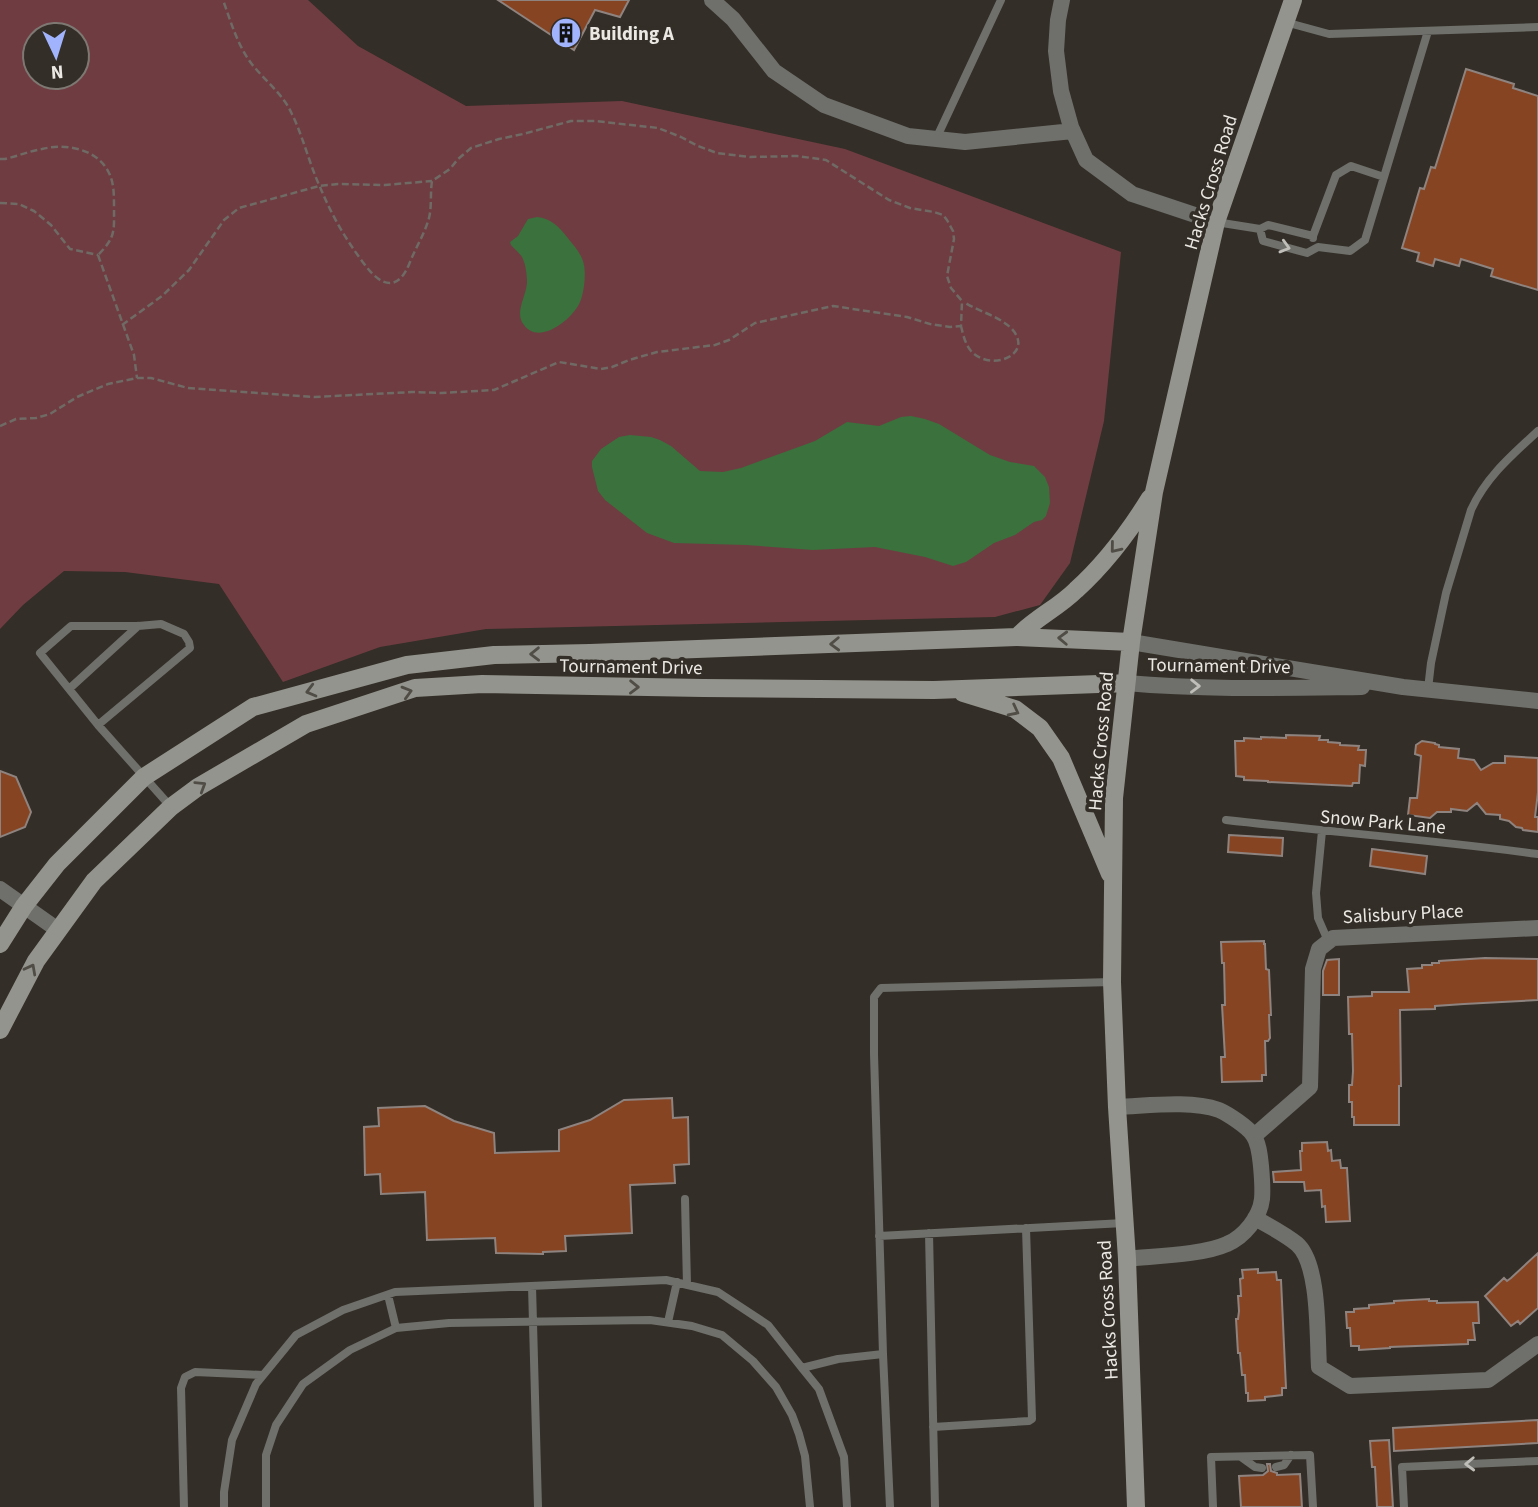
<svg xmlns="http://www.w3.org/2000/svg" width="1538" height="1507" font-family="'Source Sans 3',sans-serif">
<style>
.green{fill:#6f3c42;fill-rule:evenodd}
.water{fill:#3b713c}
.building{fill:#864423;stroke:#8e837f;stroke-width:2}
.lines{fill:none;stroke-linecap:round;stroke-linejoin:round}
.path{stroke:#6f6a64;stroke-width:2.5;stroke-dasharray:7 3.5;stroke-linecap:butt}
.lane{stroke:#6f706b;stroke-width:8}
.street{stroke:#6f706b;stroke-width:16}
.secondary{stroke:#93948d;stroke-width:18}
.oneway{stroke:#c0beb9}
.oneway2{stroke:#504d46}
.labels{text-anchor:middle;stroke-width:7;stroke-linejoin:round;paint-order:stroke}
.poi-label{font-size:19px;font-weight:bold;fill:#ebe8e3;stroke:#332e27;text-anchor:start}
.street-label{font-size:19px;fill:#ebe8e3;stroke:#332e27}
</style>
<rect width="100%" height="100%" fill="#332e27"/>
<path class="green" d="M 0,0 L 308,0 L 358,46 L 466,106 L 622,101 L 845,149 L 1121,252 L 1104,421 L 1070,563 L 1040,605 L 995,617 L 486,629 L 380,647 L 283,682 L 219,584 L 125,572 L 64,571 L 23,605 L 0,629 ZM 35,35 L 77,35 L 77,77 L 35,77 Z"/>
<path class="water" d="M 537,217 C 551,218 559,227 567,237 C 574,246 582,254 584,265 C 586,275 584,293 580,302 C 573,319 539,346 524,325 C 514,313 526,297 527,283 C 527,277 526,267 524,262 C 522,254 516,251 511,245 L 510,242 L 518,236 L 528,219 Z
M 911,416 L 925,419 L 939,424 L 990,455 L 1010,462 L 1034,466 L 1045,477 L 1049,487 L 1050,503 L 1046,516 L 1042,520 L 1034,522 L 1015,535 L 994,543 L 966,562 L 953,566 L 925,557 L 875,547 L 813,550 L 746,545 L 674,543 L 647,533 L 605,500 L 598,491 L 592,467 L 592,461 L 601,449 L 619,437 L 630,435 L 651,437 L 660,440 L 671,446 L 700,471 L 723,472 L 741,468 L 815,441 L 847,422 L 879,426 L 901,417 Z"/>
<path class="building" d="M 498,0 L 629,0 L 620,17 L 595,10 L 574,50 Z
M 1466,69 L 1514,84 L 1513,88 L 1538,96 L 1538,290 L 1491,276 L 1493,269 L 1461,259 L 1459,266 L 1435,259 L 1433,266 L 1417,261 L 1419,253 L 1402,248 L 1420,188 L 1424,189 L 1431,167 L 1435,168 Z
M 1286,735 L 1320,736 L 1319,740 L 1328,740 L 1328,742 L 1340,743 L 1340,745 L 1359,746 L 1358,750 L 1366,750 L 1365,766 L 1360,765 L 1359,783 L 1353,783 L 1352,786 L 1268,782 L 1268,781 L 1244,780 L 1244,777 L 1236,776 L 1235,741 L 1244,741 L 1244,738 L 1261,739 L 1261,737 L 1286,738 Z
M 1422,741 L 1435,743 L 1435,744 L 1439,745 L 1439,747 L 1459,749 L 1458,758 L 1474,760 L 1481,770 L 1493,763 L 1505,763 L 1505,756 L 1538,758 L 1538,792 L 1535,817 L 1538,817 L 1538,832 L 1523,830 L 1522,828 L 1516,827 L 1509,821 L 1500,819 L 1500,815 L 1486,814 L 1477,803 L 1467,811 L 1451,809 L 1451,812 L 1437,812 L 1430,818 L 1408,815 L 1410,798 L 1417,798 L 1418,790 L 1421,756 L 1415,754 L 1416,745 Z
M 0,771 L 16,777 L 31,812 L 25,827 L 0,837 Z
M 1229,835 L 1283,838 L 1282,856 L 1228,852 Z
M 1372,849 L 1427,856 L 1425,874 L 1370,866 Z
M 1264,941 L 1264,944 L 1265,944 L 1266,969 L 1269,970 L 1271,1015 L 1269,1015 L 1270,1038 L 1268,1041 L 1265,1041 L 1266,1075 L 1262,1075 L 1262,1081 L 1222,1082 L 1221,1057 L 1225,1057 L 1222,1005 L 1225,1005 L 1224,963 L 1222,963 L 1221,942 Z
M 1485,958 L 1538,959 L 1538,1000 L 1464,1004 L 1435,1006 L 1435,1009 L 1400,1010 L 1401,1086 L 1399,1086 L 1399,1125 L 1354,1125 L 1354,1117 L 1352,1117 L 1352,1102 L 1349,1102 L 1349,1085 L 1352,1085 L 1353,1071 L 1352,1034 L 1349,1034 L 1348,997 L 1372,996 L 1372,992 L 1409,992 L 1407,969 L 1422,968 L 1422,965 L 1432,965 L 1432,963 L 1439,963 L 1439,961 Z
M 1339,959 L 1339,995 L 1323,995 L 1323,971 L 1327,960 Z
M 672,1098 L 673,1118 L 688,1117 L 689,1164 L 674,1165 L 675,1183 L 630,1185 L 632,1233 L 565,1236 L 566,1251 L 543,1252 L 543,1254 L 496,1253 L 495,1238 L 427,1240 L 425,1192 L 381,1194 L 380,1174 L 365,1175 L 364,1127 L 379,1126 L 378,1108 L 425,1106 L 454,1121 L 494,1133 L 495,1153 L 559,1151 L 559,1130 L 590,1120 L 624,1100 Z
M 1327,1142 L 1328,1151 L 1331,1150 L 1332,1161 L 1340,1160 L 1341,1168 L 1347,1168 L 1350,1221 L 1326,1222 L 1325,1206 L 1322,1207 L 1321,1190 L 1305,1191 L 1304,1182 L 1274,1182 L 1273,1172 L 1301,1170 L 1300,1151 L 1302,1151 L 1302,1143 Z
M 1538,1253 L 1538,1308 L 1520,1324 L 1518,1321 L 1511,1326 L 1485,1296 L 1504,1278 L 1507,1281 L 1511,1278 Z
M 1258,1269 L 1258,1273 L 1276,1272 L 1277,1280 L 1281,1280 L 1286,1388 L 1282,1388 L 1282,1395 L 1265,1397 L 1265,1400 L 1248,1401 L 1248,1393 L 1246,1393 L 1245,1375 L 1242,1375 L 1240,1353 L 1238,1353 L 1236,1319 L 1238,1319 L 1239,1311 L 1238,1296 L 1241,1296 L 1240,1279 L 1243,1278 L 1242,1270 Z
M 1429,1299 L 1429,1301 L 1437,1301 L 1437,1303 L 1478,1302 L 1479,1323 L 1473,1323 L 1475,1340 L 1468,1340 L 1468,1344 L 1390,1347 L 1390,1348 L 1359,1350 L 1359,1346 L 1351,1346 L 1350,1328 L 1347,1328 L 1346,1312 L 1354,1312 L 1354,1309 L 1369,1308 L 1369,1305 L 1394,1303 L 1394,1301 Z
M 1538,1420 L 1538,1443 L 1394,1451 L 1393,1428 Z
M 1389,1440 L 1393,1507 L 1377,1507 L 1375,1467 L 1372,1467 L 1370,1441 Z
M 1267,1464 L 1270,1464 L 1271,1471 L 1277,1473 L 1277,1475 L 1300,1474 L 1302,1507 L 1241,1507 L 1239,1476 L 1263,1475 L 1268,1471 Z"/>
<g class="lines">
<path class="path" d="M 0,159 L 5,159 C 18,156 30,151 42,149 C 66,143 98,149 109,173 C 114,183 114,195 114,206 C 114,231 116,237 98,255
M 0,203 L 19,204 L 34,211 L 51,225 L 70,249 L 98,255
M 98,255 L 134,355 L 137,378
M 122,325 L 162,296 L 189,270 L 224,220 L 239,208 L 319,186 L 338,184 L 385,185 L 432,181
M 961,326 C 963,334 965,344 971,351 C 991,373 1036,354 1011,328 C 997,315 979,312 964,302
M 0,426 L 16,419 L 36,418 L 50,414 L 77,397 L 108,384 L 137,378 L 151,378 L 188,388 L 314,397 L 412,392 L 441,393 L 494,390 L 559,362 L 601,369 L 612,367 L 629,360 L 657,352 L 715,345 L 729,340 L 755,323 L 833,306 L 907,317 L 930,324 L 950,327 L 961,326 L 962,301 L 951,288 L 947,276 L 954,239 L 953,231 L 947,220 L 943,215 L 934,212 L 910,208 L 889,200 L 826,160 L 797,156 L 750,157 L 717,153 L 698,146 L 681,137 L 658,128 L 595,121 L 571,121 L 523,134 L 499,139 L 471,148 L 458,159 L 450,169 L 432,181 C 430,193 432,206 429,218 C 425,233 416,247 410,262 C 399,291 382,288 365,265 C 346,240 332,216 320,187 C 309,163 303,136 291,112 C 282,93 264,80 251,63 C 237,44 231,22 223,0"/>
<path class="lane" d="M 1285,22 L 1329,34 L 1538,27
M 936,139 L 1001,0
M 1216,222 L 1260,229 L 1268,225 L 1313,236 L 1313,238
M 1260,229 L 1263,241 L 1307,253 L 1318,247 L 1350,251 L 1365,240 L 1428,31
M 1313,236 L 1336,175 L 1351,166 L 1384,177
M 69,689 L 138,626
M 1428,689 L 1431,663 L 1446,593 L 1471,510 C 1486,477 1512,455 1538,431
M 98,725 L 190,648 L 189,642 L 184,634 L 161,624 L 138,626 L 71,626 L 40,653 L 98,725 L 171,807
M 1226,820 C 1330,832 1434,840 1538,854
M 1322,831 L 1316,893 L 1318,918 L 1328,941
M 685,1199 L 687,1285
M 929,1233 L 935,1507
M 879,1236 L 1124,1223
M 532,1286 L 538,1507
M 388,1295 L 396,1328
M 668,1322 L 677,1282
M 802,1368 L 838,1359 L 883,1354
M 933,1427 L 1029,1421 L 1032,1419 L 1026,1228
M 1241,1457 L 1255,1467 L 1262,1468
M 1276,1467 L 1284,1465 L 1291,1455
M 184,1507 L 181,1388 L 185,1377 L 195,1372 L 263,1375
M 224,1507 L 224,1492 L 232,1440 L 256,1384 L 296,1335 L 343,1310 L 395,1292 L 666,1280 L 718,1292 L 768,1325 L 802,1368 L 819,1389 L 844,1457 L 847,1507
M 266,1507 L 266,1455 L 276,1425 L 303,1384 L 350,1350 L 396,1328 L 449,1323 L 650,1320 L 692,1326 L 722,1335 L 753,1361 L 776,1387 L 792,1415 L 799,1434 L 805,1456 L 810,1507
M 890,1507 L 883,1354 L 874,1054 L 874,997 L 881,988 L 1112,982
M 1213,1507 L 1211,1457 L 1310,1455 L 1313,1507
M 1404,1507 L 1402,1467 L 1538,1461"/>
<path class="street" d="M 712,0 L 733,19 L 774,71 L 824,105 L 908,136 L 965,142 L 1073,131
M 1062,0 L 1058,20 L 1056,51 L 1061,91 L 1071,127 L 1086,160 L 1132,194 L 1216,222
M 1131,642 L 1403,687 L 1538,701
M 1126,683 C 1204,690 1284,688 1362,687
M 0,889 L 58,930
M 1117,1107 C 1148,1106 1189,1100 1219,1110 C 1228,1114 1248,1127 1253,1135 C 1259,1143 1260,1157 1261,1166 C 1262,1177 1263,1188 1262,1199 C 1260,1217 1244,1237 1227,1244 C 1203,1255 1155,1256 1127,1259
M 1254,1136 L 1310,1087 L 1313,969 L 1319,949 L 1333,938 L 1538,928
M 1255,1218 C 1269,1226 1285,1234 1297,1244 C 1320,1264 1317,1337 1319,1367 L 1350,1386 L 1488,1380 L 1538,1344"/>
<path class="secondary" d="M 1017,637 C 1035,618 1058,608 1076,590 C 1106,563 1129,532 1150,498
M 963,693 L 1015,709 L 1040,728 L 1061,758 L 1110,874
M 0,944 L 24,906 L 57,864 L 144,777 L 253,707 L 407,665 L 494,655 L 590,653 L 1017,637 L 1131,642
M 0,1030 L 36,961 L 94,881 L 171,807 L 198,787 L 306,724 L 415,688 L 482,684 L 703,688 L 934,690 L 1126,683
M 1136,1507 L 1127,1259 L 1117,1107 L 1112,982 L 1114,798 L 1131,642 L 1154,492 L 1216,222 L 1293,0"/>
</g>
<defs><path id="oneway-chevron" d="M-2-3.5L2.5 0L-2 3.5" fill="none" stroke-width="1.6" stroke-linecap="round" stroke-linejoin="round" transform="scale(1.75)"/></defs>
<g class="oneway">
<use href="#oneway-chevron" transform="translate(1285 247) rotate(16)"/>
<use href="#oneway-chevron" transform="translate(1195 686) rotate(1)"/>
<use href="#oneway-chevron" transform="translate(1470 1464) rotate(178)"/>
</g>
<g class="oneway2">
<use href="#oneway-chevron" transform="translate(1115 548) rotate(129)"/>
<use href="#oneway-chevron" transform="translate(1063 638) rotate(-178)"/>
<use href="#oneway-chevron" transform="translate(835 644) rotate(178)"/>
<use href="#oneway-chevron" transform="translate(535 654) rotate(179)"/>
<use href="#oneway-chevron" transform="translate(634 687) rotate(1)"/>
<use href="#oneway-chevron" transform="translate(311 691) rotate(165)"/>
<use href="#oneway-chevron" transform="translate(407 692) rotate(-16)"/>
<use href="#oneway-chevron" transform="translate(1014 711) rotate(27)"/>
<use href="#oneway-chevron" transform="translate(201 786) rotate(-32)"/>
<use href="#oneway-chevron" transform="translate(31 969) rotate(-62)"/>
</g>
<defs>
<g id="building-disc" transform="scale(1.575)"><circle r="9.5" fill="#a1b3fd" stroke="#332e27"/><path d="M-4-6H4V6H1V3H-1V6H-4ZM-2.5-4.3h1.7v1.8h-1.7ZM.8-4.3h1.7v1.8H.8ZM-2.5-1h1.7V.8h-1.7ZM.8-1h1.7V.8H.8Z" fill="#111"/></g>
</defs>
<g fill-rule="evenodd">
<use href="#building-disc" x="566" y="33"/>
</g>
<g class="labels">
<g class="poi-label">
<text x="589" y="40">Building A</text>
</g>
<g class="street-label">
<text transform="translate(1210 182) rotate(-73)" y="7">Hacks Cross Road</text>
<text transform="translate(1219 665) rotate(1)" y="7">Tournament Drive</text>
<text transform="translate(631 666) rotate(1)" y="7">Tournament Drive</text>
<text transform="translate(1100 741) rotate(-85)" y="7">Hacks Cross Road</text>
<text transform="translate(1383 821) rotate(5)" y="7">Snow Park Lane</text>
<text transform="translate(1403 913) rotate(-3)" y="7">Salisbury Place</text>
<text transform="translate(1107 1310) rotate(-93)" y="7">Hacks Cross Road</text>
</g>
</g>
<g transform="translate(56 56) rotate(176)"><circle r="33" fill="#332e27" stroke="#7d7872" stroke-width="2"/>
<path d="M0-5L12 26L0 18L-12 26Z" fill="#a1b3fd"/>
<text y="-10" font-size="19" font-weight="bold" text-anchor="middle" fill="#ebe8e3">N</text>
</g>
</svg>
